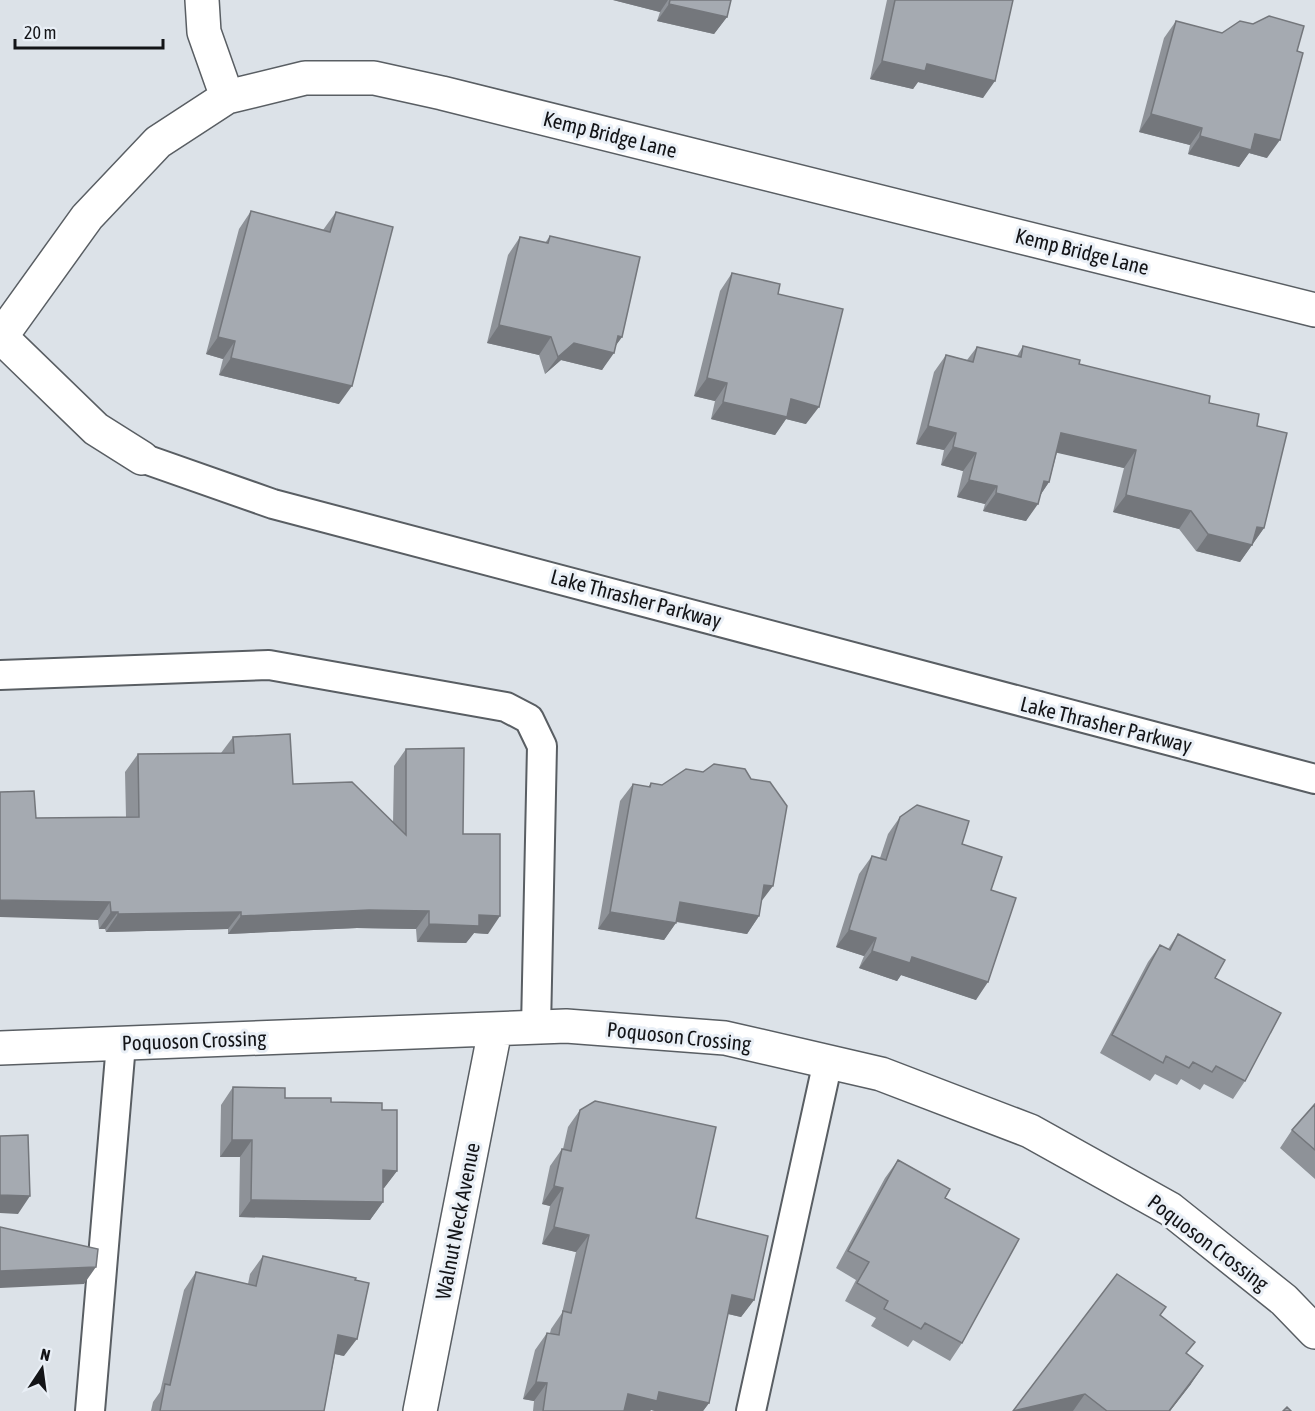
<svg xmlns="http://www.w3.org/2000/svg" width="1315" height="1411" font-family="'Asap Condensed',sans-serif">
<style>
.lines{fill:none;stroke-linecap:round;stroke-linejoin:round}
.service-casing{stroke:#595e63;stroke-width:32}
.minor-casing{stroke:#595e63;stroke-width:36}
.service{stroke:#fff;stroke-width:28}
.minor{stroke:#fff;stroke-width:33}
.wall{fill:#8e9298}
.shaded-wall{fill:#74777c}
.building{fill:#a5aab1;stroke:#74777c;stroke-width:1.5}
.labels{text-anchor:middle;stroke-width:6;stroke-linejoin:round;paint-order:stroke}
.street-label{font-size:21px;fill:#131417;stroke:#e9eff6}
</style>
<rect width="100%" height="100%" fill="#dce2e8"/>
<g class="lines">
<g class="service-casing">
<path id="service" d="M 142,458 L 273,504 L 1315,779
M 0,675 L 269,665 L 506,707 L 529,719 L 542,746 L 536,1028
M 90,1411 L 121,1044
M 751,1411 L 828,1061"/>
</g>
<g class="minor-casing">
<path id="minor" d="M 202,0 L 204,32 L 227,97
M 0,336 L 96,429 L 142,458
M 0,338 L 87,217 L 158,142 L 227,97 L 305,78 L 374,78 L 442,93 L 1315,310
M 0,1048 L 566,1026 L 725,1038 L 881,1074 L 1030,1131 L 1170,1209 L 1284,1300 L 1315,1332
M 420,1411 L 495,1030"/>
</g>
<use href="#service" class="service"/>
<use href="#minor" class="minor"/>
</g>
<path class="wall" d="M 613,0 L 731,0 L 727,17 L 714,34 L 657,21 L 660,12 Z
M 887,0 L 1013,0 L 983,98 L 918,82 L 913,89 L 870,79 Z
M 1176,21 L 1267,158 L 1249,153 L 1239,167 L 1188,154 L 1190,145 L 1139,132 L 1164,38 Z
M 251,211 L 323,230 L 336,212 L 339,404 L 219,375 L 223,359 L 206,354 L 239,229 Z
M 550,236 L 622,337 L 616,345 L 602,370 L 561,360 L 545,374 L 539,355 L 487,343 L 508,255 L 520,237 L 545,243 Z
M 732,273 L 778,294 L 806,424 L 786,419 L 775,435 L 711,419 L 715,401 L 694,396 L 720,291 Z
M 1023,346 L 1079,364 L 1209,403 L 1257,426 L 1264,528 L 1240,562 L 1196,551 L 1179,529 L 1113,512 L 1124,468 L 1057,452 L 1049,482 L 1041,494 L 1026,521 L 983,511 L 985,504 L 957,497 L 963,471 L 941,465 L 944,450 L 916,444 L 934,372 L 946,355 L 967,360 L 977,347 L 1017,356 Z
M 233,737 L 293,784 L 393,824 L 394,766 L 406,749 L 463,834 L 488,934 L 474,933 L 466,943 L 417,942 L 416,929 L 357,928 L 228,934 L 228,929 L 106,932 L 105,929 L 99,929 L 98,920 L 126,817 L 125,772 L 138,754 L 221,753 Z
M 651,783 L 761,902 L 759,916 L 747,934 L 676,922 L 664,940 L 598,929 L 620,801 L 633,784 L 648,787 Z
M 900,817 L 962,844 L 991,890 L 976,1000 L 901,975 L 897,981 L 859,968 L 864,956 L 836,947 L 859,874 L 872,856 L 880,858 L 888,834 Z
M 1178,934 L 1215,978 L 1245,1081 L 1233,1099 L 1204,1084 L 1200,1090 L 1181,1079 L 1177,1085 L 1155,1074 L 1150,1081 L 1100,1053 L 1148,962 L 1160,945 L 1168,949 Z
M 233,1087 L 285,1098 L 331,1102 L 382,1110 L 397,1171 L 384,1188 L 383,1188 L 383,1202 L 370,1220 L 239,1217 L 240,1157 L 220,1157 L 221,1105 Z
M 1315,1104 L 1315,1179 L 1280,1148 L 1292,1130 Z
M 580,1110 L 696,1218 L 754,1300 L 741,1317 L 728,1314 L 709,1403 L 703,1411 L 655,1411 L 651,1410 L 650,1411 L 533,1411 L 534,1401 L 523,1399 L 535,1350 L 547,1333 L 550,1333 L 551,1329 L 562,1313 L 576,1252 L 542,1244 L 550,1206 L 542,1204 L 550,1166 L 562,1149 L 563,1149 L 568,1127 Z
M 898,1160 L 945,1198 L 962,1343 L 950,1361 L 913,1340 L 908,1347 L 871,1326 L 876,1318 L 845,1301 L 856,1280 L 836,1268 L 885,1178 Z
M 263,1256 L 344,1356 L 335,1354 L 324,1411 L 151,1411 L 153,1402 L 160,1392 L 184,1290 L 196,1272 L 248,1284 L 250,1274 Z
M 1160,1315 L 1195,1342 L 1186,1353 L 1191,1384 L 1170,1411 L 1013,1411 Z"/>
<path class="shaded-wall" d="M 613,0 L 668,0 L 660,12 Z
M 669,4 L 727,17 L 714,34 L 657,21 Z
M 882,61 L 927,64 L 995,81 L 983,98 L 918,82 L 913,89 L 870,79 Z
M 1151,114 L 1202,128 L 1190,145 L 1139,132 Z
M 1255,134 L 1280,140 L 1267,158 L 1249,153 L 1239,167 L 1188,154 L 1200,136 Z
M 499,325 L 551,337 L 539,355 L 487,343 Z
M 618,336 L 622,337 L 611,352 L 614,353 L 602,370 L 561,360 L 545,374 L 558,357 L 574,343 Z
M 218,337 L 235,341 L 223,359 L 206,354 Z
M 231,358 L 352,386 L 339,404 L 219,375 Z
M 707,378 L 727,383 L 715,401 L 694,396 Z
M 791,399 L 819,407 L 806,424 L 786,419 L 775,435 L 711,419 L 723,402 Z
M 928,426 L 956,433 L 944,450 L 916,444 Z
M 1061,433 L 1136,450 L 1124,468 L 1049,451 Z
M 953,447 L 976,453 L 963,471 L 941,465 Z
M 969,480 L 997,486 L 985,504 L 957,497 Z
M 1044,481 L 1049,482 L 1037,500 Z
M 996,493 L 1038,504 L 1026,521 L 983,511 Z
M 1126,495 L 1191,511 L 1179,529 L 1113,512 Z
M 1257,527 L 1264,528 L 1240,562 L 1196,551 L 1208,534 Z
M 764,885 L 773,886 L 760,903 Z
M 0,900 L 110,902 L 98,920 L 0,917 Z
M 680,902 L 759,916 L 747,934 L 667,920 Z
M 369,910 L 429,911 L 416,929 L 357,928 L 228,934 L 241,916 Z
M 111,912 L 118,912 L 105,929 L 99,929 Z
M 241,912 L 228,929 L 106,932 L 118,914 Z
M 610,912 L 676,923 L 664,940 L 598,929 Z
M 479,915 L 500,916 L 488,934 L 474,933 L 466,943 L 417,942 L 429,924 Z
M 849,930 L 876,938 L 864,956 L 836,947 Z
M 872,951 L 912,957 L 988,982 L 976,1000 L 901,975 L 897,981 L 859,968 Z
M 232,1140 L 252,1140 L 240,1157 L 220,1157 Z
M 383,1170 L 397,1171 L 384,1188 L 371,1188 Z
M 554,1186 L 563,1188 L 550,1206 L 542,1204 Z
M 0,1195 L 30,1196 L 18,1214 L 0,1213 Z
M 251,1200 L 383,1202 L 370,1220 L 239,1217 Z
M 554,1227 L 589,1235 L 576,1252 L 542,1244 Z
M 96,1267 L 84,1284 L 0,1288 L 0,1271 Z
M 732,1295 L 754,1300 L 741,1317 L 720,1312 Z
M 338,1335 L 357,1339 L 344,1356 L 326,1352 Z
M 1203,1366 L 1191,1384 L 1170,1411 L 1169,1411 Z
M 536,1382 L 547,1383 L 534,1401 L 523,1399 Z
M 659,1392 L 709,1403 L 703,1411 L 655,1411 L 651,1410 L 650,1411 L 616,1411 L 628,1394 Z
M 1085,1394 L 1073,1411 L 1014,1411 Z"/>
<path class="building" d="M 670,0 L 731,0 L 727,17 L 669,4 Z
M 895,0 L 1013,0 L 995,81 L 927,64 L 925,71 L 882,61 Z
M 1269,16 L 1304,26 L 1297,51 L 1303,53 L 1280,140 L 1255,134 L 1251,150 L 1200,136 L 1202,128 L 1151,114 L 1176,21 L 1222,33 L 1240,21 L 1253,24 Z
M 251,211 L 330,232 L 336,212 L 393,227 L 352,386 L 231,358 L 235,341 L 218,337 Z
M 550,236 L 640,257 L 622,337 L 618,336 L 614,353 L 574,343 L 558,357 L 551,337 L 499,325 L 520,237 L 548,243 Z
M 732,273 L 780,284 L 778,294 L 843,309 L 819,407 L 791,399 L 787,417 L 723,402 L 727,383 L 707,378 Z
M 1023,346 L 1080,360 L 1079,364 L 1210,396 L 1209,403 L 1259,414 L 1257,426 L 1287,433 L 1264,528 L 1257,527 L 1252,545 L 1208,534 L 1191,511 L 1126,495 L 1136,450 L 1061,433 L 1049,482 L 1044,481 L 1038,504 L 996,493 L 997,486 L 969,480 L 976,453 L 953,447 L 956,433 L 928,426 L 946,355 L 973,362 L 977,347 L 1021,357 Z
M 290,734 L 293,784 L 352,782 L 406,835 L 406,749 L 464,748 L 463,834 L 500,834 L 500,916 L 479,915 L 479,926 L 429,924 L 429,911 L 369,910 L 241,916 L 241,912 L 118,914 L 118,912 L 111,912 L 110,902 L 0,900 L 0,792 L 34,791 L 36,818 L 139,817 L 138,754 L 234,753 L 233,737 Z
M 714,764 L 745,769 L 751,779 L 770,782 L 787,806 L 773,886 L 764,885 L 759,916 L 680,902 L 676,923 L 610,912 L 633,784 L 650,787 L 651,783 L 662,785 L 686,769 L 703,772 Z
M 917,805 L 969,821 L 962,844 L 1002,857 L 991,890 L 1016,898 L 988,982 L 912,957 L 910,963 L 872,951 L 876,938 L 849,930 L 872,856 L 886,860 L 900,817 Z
M 1178,934 L 1225,960 L 1215,978 L 1281,1013 L 1245,1081 L 1216,1066 L 1212,1072 L 1193,1062 L 1189,1068 L 1166,1056 L 1163,1063 L 1112,1035 L 1160,945 L 1170,950 Z
M 233,1087 L 285,1088 L 285,1098 L 331,1098 L 331,1102 L 382,1103 L 382,1110 L 397,1110 L 397,1171 L 383,1170 L 383,1202 L 251,1200 L 252,1140 L 232,1140 Z
M 595,1101 L 716,1127 L 696,1218 L 768,1236 L 754,1300 L 732,1295 L 709,1403 L 659,1392 L 657,1401 L 628,1394 L 624,1411 L 543,1411 L 547,1383 L 536,1382 L 547,1333 L 559,1335 L 563,1311 L 571,1313 L 589,1235 L 554,1227 L 563,1188 L 554,1186 L 562,1149 L 571,1151 L 580,1110 Z
M 1315,1104 L 1315,1150 L 1292,1130 Z
M 28,1135 L 30,1196 L 0,1195 L 0,1136 Z
M 898,1160 L 950,1189 L 945,1198 L 1019,1239 L 962,1343 L 925,1323 L 921,1329 L 884,1309 L 888,1301 L 857,1283 L 869,1262 L 848,1251 Z
M 0,1227 L 98,1249 L 96,1267 L 0,1271 Z
M 263,1256 L 356,1278 L 355,1280 L 369,1283 L 357,1339 L 338,1335 L 324,1411 L 160,1411 L 165,1384 L 170,1385 L 196,1272 L 256,1286 Z
M 1117,1274 L 1166,1307 L 1160,1315 L 1195,1342 L 1186,1353 L 1203,1366 L 1169,1411 L 1107,1411 L 1085,1394 L 1013,1411 Z
M 1287,1407 L 1291,1411 L 1283,1411 Z"/>
<g class="labels">
<g class="street-label">
<text transform="translate(610 135) rotate(14)" y="7">Kemp Bridge Lane</text>
<text transform="translate(1082 252) rotate(14)" y="7">Kemp Bridge Lane</text>
<text transform="translate(636 599) rotate(15)" y="7">Lake Thrasher Parkway</text>
<text transform="translate(1106 725) rotate(14)" y="7">Lake Thrasher Parkway</text>
<text transform="translate(679 1037) rotate(6)" y="7">Poquoson Crossing</text>
<text transform="translate(194 1041) rotate(-2)" y="7">Poquoson Crossing</text>
<text transform="translate(458 1221) rotate(-79)" y="7">Walnut Neck Avenue</text>
<text transform="translate(1208 1243) rotate(37)" y="7">Poquoson Crossing</text>
</g>
</g>
<g transform="translate(42 1369) rotate(13)" stroke="#e9eff6" stroke-width="4.5" paint-order="stroke">
<path d="M0-4.5L10 22L0 15L-10 22Z" fill="#131417"/>
<text y="-9" font-size="16" font-weight="bold" text-anchor="middle" fill="#131417">N</text>
</g>
<path d="M15 39v9h148v-9" fill="none" stroke="#131417" stroke-width="3"/>
<text x="24" y="39" font-size="18" fill="#131417" stroke="#e9eff6" stroke-width="4.5" paint-order="stroke">20 m</text>
</svg>
